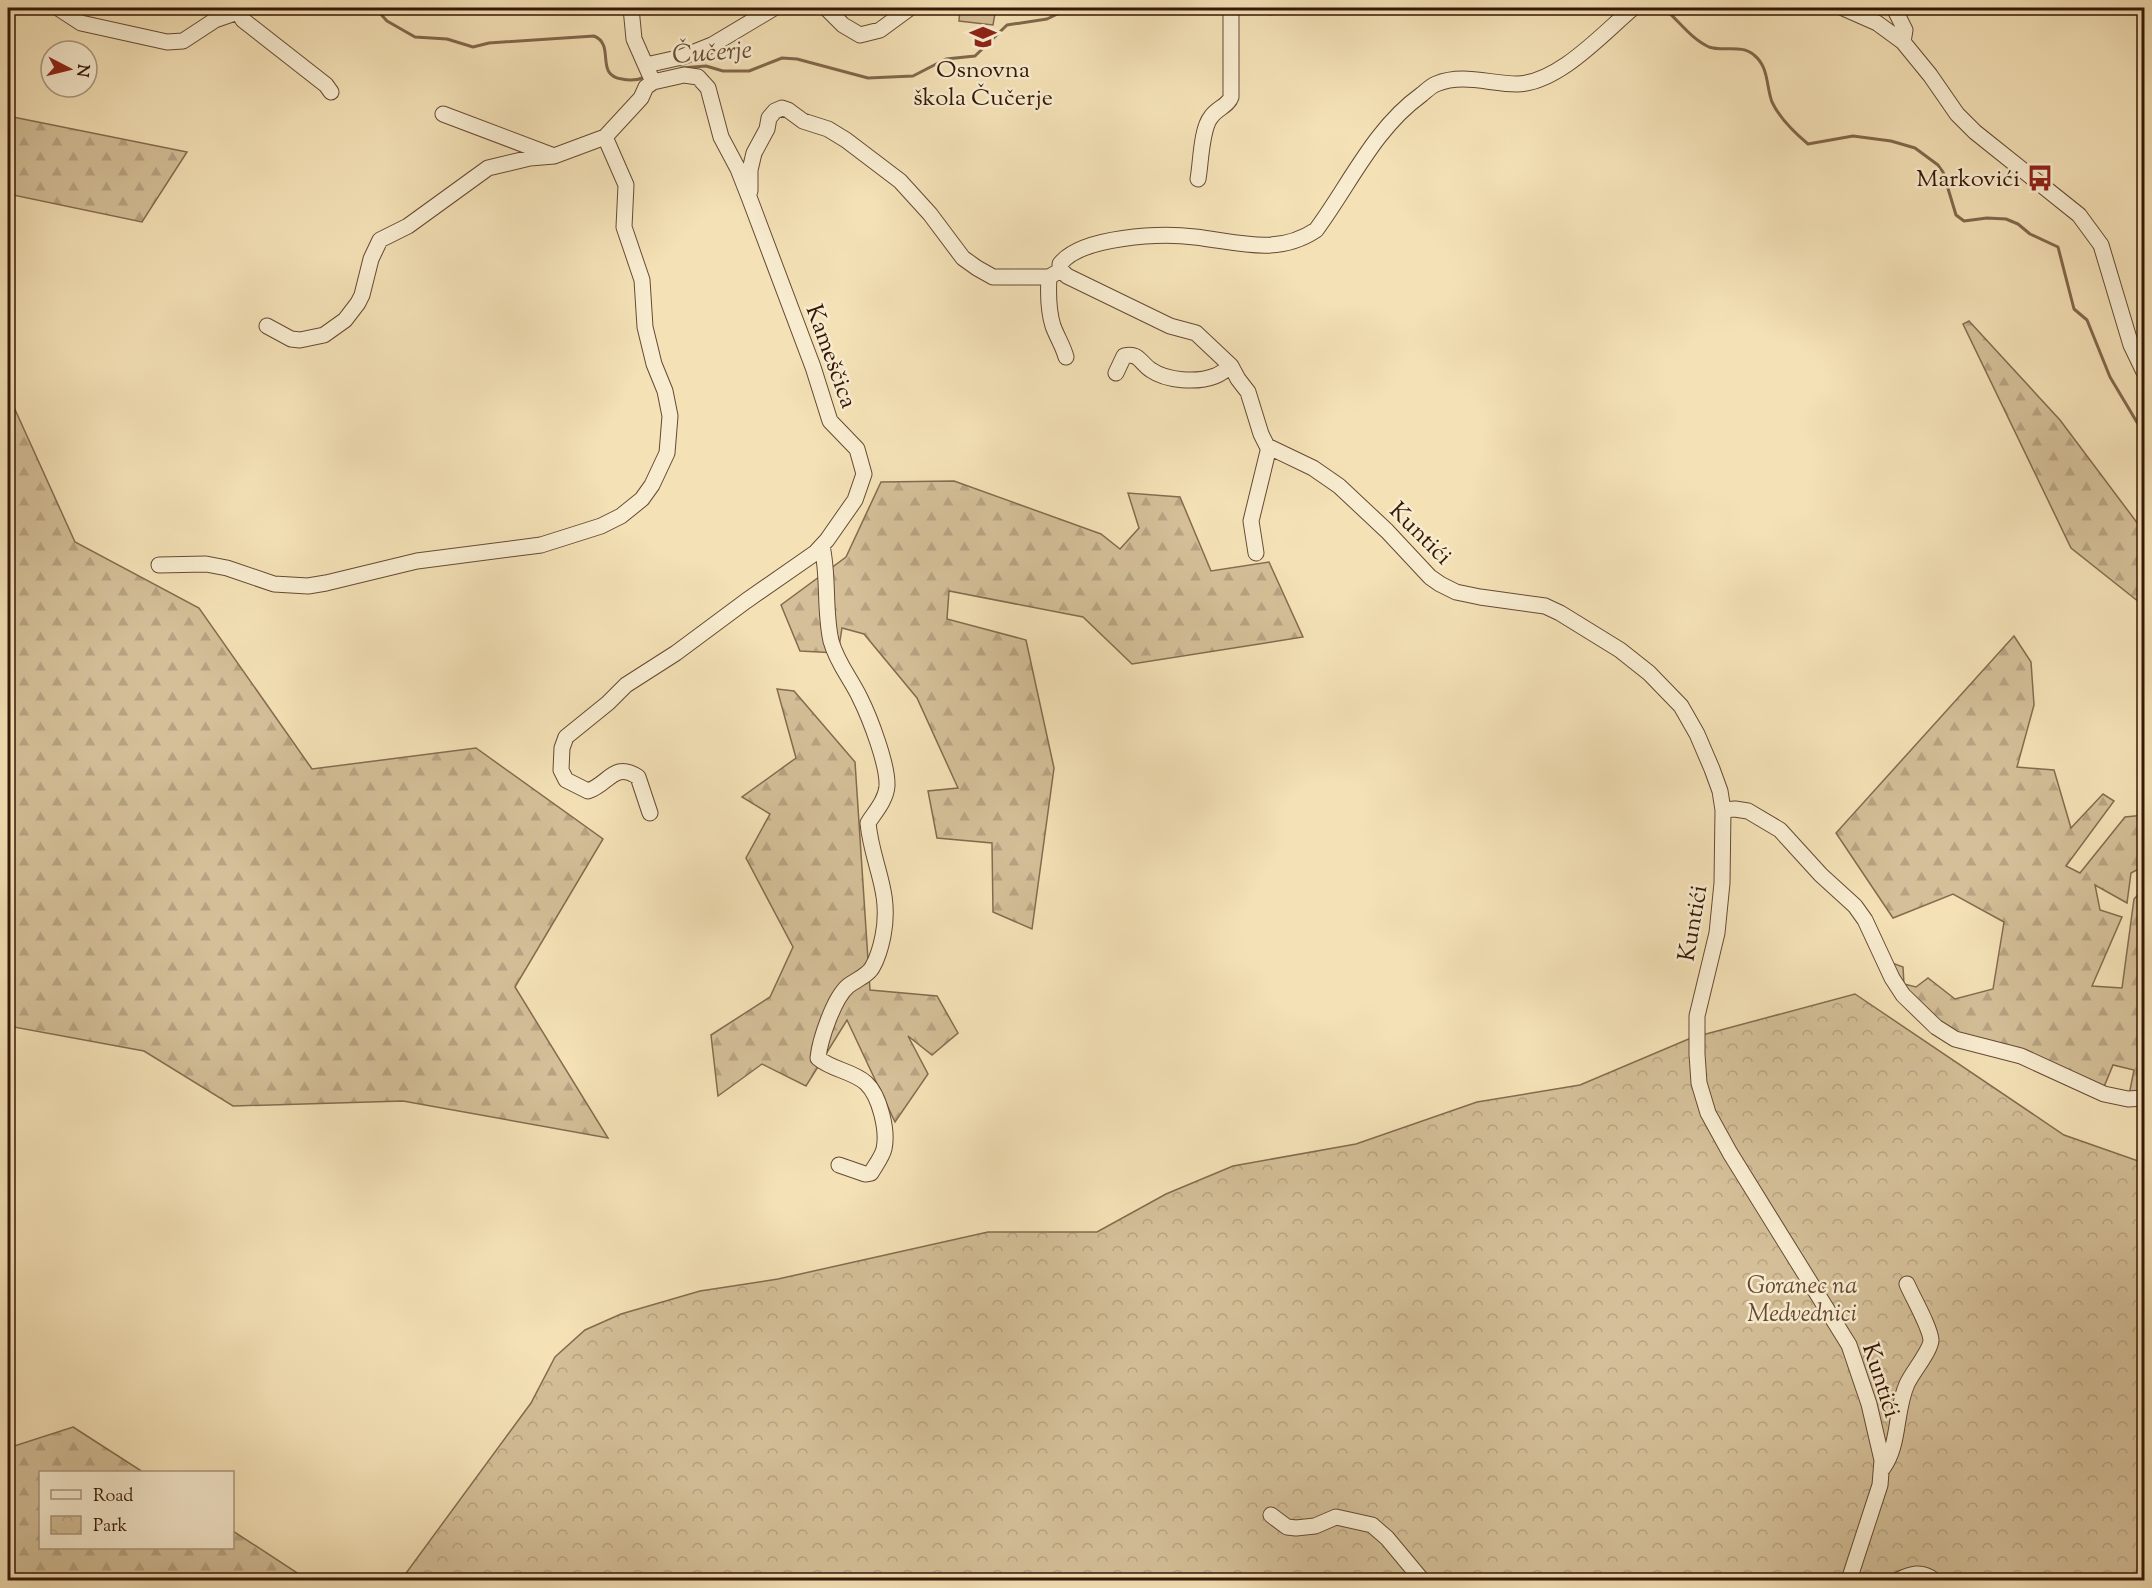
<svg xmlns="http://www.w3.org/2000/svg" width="2152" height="1588" font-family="'Sorts Mill Goudy',serif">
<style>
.forest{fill:url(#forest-firs);stroke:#846b4f;stroke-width:1.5}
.park{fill:url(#park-crowns);stroke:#846b4f;stroke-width:1.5}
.pitch{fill:#d4bf98;stroke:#846b4f;stroke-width:1.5}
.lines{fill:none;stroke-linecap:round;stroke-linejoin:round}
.stream{stroke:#81674c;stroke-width:3}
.minor-casing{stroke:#654a32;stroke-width:17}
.minor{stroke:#f8ecd0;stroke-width:15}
.labels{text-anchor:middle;stroke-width:5;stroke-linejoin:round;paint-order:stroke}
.poi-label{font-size:24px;fill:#351706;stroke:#f8ecd0}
.street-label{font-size:24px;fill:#351706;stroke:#f8ecd0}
.park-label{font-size:24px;font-style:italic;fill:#654932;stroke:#f8ecd0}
.water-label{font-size:26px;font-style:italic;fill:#674c34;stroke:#f8ecd0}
</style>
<defs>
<pattern id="forest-firs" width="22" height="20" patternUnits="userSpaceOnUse" patternTransform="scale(1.5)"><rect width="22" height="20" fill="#d4bf98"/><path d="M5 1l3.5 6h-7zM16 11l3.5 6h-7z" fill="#b7a382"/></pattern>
<pattern id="park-crowns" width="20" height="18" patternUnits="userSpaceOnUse" patternTransform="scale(1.5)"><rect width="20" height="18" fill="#d4bf98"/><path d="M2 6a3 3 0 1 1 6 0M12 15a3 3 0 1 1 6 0" fill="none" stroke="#b7a382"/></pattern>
</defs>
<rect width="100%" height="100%" fill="#f4e1b6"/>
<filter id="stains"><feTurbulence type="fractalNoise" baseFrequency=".00333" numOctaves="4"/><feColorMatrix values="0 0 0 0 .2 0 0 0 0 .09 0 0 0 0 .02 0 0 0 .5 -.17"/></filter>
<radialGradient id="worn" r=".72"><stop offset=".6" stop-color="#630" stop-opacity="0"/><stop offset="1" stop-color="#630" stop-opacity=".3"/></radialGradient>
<path class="forest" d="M 8,116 L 187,152 L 142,222 L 8,194 Z
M 1969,321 L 2060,420 L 2144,532 L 2144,606 L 2071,548 L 1963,324 Z
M 8,394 L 75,542 L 199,608 L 312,769 L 476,748 L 603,839 L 515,987 L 608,1138 L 403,1101 L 233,1106 L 144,1051 L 8,1026 Z
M 954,481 L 1101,534 L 1120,549 L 1139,528 L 1128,493 L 1180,497 L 1211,571 L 1269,562 L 1303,637 L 1132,664 L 1083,617 L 949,591 L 947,619 L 1026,640 L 1054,768 L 1032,929 L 993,912 L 992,843 L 937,838 L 928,791 L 958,788 L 917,698 L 864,634 L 842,628 L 838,653 L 800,651 L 781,605 L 846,557 L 881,482 Z
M 2014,636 L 2031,662 L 2034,705 L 2017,767 L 2054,770 L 2071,828 L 2103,794 L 2114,801 L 2066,866 L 2080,873 L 2125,817 L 2144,815 L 2144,866 L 2131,873 L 2127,903 L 2095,885 L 2100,910 L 2122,917 L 2092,986 L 2122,988 L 2134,899 L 2144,888 L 2144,1092 L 2129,1095 L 2134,1070 L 2113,1065 L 2101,1094 L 1957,1039 L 1922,1013 L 1887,961 L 1903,967 L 1904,984 L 1916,987 L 1928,978 L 1955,999 L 1993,989 L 2004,922 L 1953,894 L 1893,918 L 1836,833 Z
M 777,689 L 794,691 L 855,762 L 870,990 L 937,996 L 958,1033 L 932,1055 L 908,1036 L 928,1074 L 895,1122 L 847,1020 L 806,1086 L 762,1064 L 718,1096 L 711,1035 L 770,997 L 793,947 L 746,858 L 770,814 L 742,797 L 796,758 Z
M 73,1427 L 143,1472 L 40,1472 L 40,1548 L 232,1548 L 233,1531 L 308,1580 L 8,1580 L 8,1448 Z"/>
<path class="park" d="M 1855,994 L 2064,1135 L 2144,1163 L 2144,1580 L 401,1580 L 531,1403 L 555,1357 L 585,1330 L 621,1314 L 700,1291 L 778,1279 L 988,1232 L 1097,1232 L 1166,1194 L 1233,1166 L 1356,1144 L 1477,1102 L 1580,1085 L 1691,1038 Z"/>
<path class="pitch" d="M 960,8 L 996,8 L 993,25 L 959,21 Z"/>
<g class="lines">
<path class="stream" d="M 375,8 L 387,21 L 415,37 L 447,39 L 473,47 L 489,43 L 594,36 C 616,45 594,75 622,79 C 630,81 638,80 646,77
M 1249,8 L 1270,14 L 1305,8
M 1664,8 C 1678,20 1691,39 1709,47 C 1723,52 1742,44 1754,55 C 1769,67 1766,86 1772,102 C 1779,117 1795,133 1808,144 L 1853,136 L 1891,141 L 1915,148 L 1938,165 L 1943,172 L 1956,215 L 1964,221 L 1987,218 L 2006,219 L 2018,224 L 2030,234 L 2058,247 L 2074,309 L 2087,320 L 2110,377 L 2138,424 L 2144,428
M 681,68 L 706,66 L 723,71 L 749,71 L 782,58 L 797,59 L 868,78 L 913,76 L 946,59 L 975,56 L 1007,25 L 1047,19 L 1070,8"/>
<g class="minor-casing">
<path id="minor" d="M 58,8 L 81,23 L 167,42 L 183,41 L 215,20 L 238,12
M 238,8 L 238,12 L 243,20 L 326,85 L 331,92
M 826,8 L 843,25 L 860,35 L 880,30 L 910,8
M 1633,8 C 1603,33 1559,83 1517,84 C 1490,84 1463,73 1436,84 C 1431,86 1426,91 1421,95 C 1374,129 1350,184 1316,230 C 1277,256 1239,242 1195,237 C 1161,233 1082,236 1060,264 L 1061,270 L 1067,276 L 1170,326 L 1196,333 L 1231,366 L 1238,379 L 1248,392 L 1261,434 L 1267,446 L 1313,468 L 1339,486 L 1387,531 L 1430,577 L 1440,584 L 1456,592 L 1480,597 L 1545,606 L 1560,613 L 1620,650 L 1649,673 L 1681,706 L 1697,734 L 1712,769 L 1720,791 L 1723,810 L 1722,883 L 1717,933 L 1697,1016 L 1697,1054 L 1699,1083 L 1708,1113 L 1730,1153 L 1849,1345 L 1869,1404 L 1882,1460 L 1880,1485 L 1849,1580
M 1843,8 L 1877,23 L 1903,42 L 1930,75 L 1957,114 L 1975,132 L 2079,215 L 2101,245 L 2131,345 L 2144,372
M 1894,8 L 1905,30 L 1903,42
M 646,65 L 682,57 L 712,45 L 774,8
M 443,114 L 554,156 L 605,137 L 641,98 L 646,87 L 653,82 L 634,39 L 631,8
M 1198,179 C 1201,163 1201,129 1211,117 C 1217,108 1228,106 1231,97 L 1231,8
M 750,191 L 750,170 L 754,153 L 767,129 L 769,118 L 775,111 L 782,108 L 788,110 L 803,121 L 828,129 L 846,140 L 900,181 L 930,214 L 963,258 L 977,268 L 993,277 L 1049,277 L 1061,270
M 1049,277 C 1048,293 1048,310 1053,326 C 1057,337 1063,346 1066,357
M 267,326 L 291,339 L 300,340 L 324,335 L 345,320 L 358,303 L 362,295 L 371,259 L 380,240 L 408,226 L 488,168 L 530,158 L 554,156
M 1116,373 L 1124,356 C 1139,352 1140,363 1151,370 C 1167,381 1197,383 1215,376 C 1221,374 1226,369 1231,366
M 822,546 C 829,577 824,610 831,641 C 837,663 851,679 860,698 C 870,718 888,765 887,786 C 886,800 875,812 868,823 C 872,865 892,891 883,936 C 881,946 878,957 873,966 C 869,975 856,980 848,986 C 834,998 820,1039 818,1058 C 832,1070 853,1071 866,1083 C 880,1096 888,1131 884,1149 C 882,1157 875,1166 871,1173 L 865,1174 L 839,1165
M 1256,553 L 1251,521 L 1269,447
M 159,565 L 206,564 L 227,568 L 274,584 L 308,586 L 326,583 L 417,561 L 541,545 L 601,526 L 621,516 L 642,499 L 652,485 L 667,453 L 670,416 L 665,391 L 654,364 L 645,327 L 642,280 L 624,227 L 626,185 L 605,137
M 1723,810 L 1735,809 L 1748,811 L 1780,830 L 1821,875 L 1855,906 L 1865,920 L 1892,978 L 1903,995 L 1936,1027 L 1955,1039 L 2021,1056 L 2104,1094 L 2128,1099 L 2144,1098
M 650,813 L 638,777 C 614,761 609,784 588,791 L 566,780 L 561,770 L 562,748 L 566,737 L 608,703 L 626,685 L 676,653 L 746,601 L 815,553 L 827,540 L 855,500 L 864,474 L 857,449 L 830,421 L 813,367 L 749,197 L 738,169 L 721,137 L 708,88 L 698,77 L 684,75 L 653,82
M 1883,1468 C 1900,1445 1895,1410 1907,1384 C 1912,1373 1931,1350 1931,1340 C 1930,1327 1913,1298 1907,1284
M 1271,1515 L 1287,1527 L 1296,1528 L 1315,1526 L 1336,1517 L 1372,1525 L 1387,1538 L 1422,1580
M 1898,1580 C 1911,1574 1921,1570 1934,1580"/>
</g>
<use href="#minor" class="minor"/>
</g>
<defs>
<g id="school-bare" transform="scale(2.07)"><path d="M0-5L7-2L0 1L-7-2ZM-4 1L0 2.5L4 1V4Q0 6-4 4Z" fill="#8f2418" stroke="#f8ecd0" stroke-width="2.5" paint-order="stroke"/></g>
<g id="bus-bare" transform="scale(2.07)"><path d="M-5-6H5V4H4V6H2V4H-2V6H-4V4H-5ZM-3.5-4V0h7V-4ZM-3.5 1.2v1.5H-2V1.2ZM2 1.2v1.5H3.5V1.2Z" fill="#8f2418" stroke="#f8ecd0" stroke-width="2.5" paint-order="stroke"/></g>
</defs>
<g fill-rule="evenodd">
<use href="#school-bare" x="983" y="37"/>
<use href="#bus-bare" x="2040" y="178"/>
</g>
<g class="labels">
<g class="poi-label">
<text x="983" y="77">Osnovna<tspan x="983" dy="28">škola Čučerje</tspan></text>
<text x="2020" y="186" text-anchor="end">Markovići</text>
</g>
<g class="street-label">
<text transform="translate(832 356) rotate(70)" y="8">Kameščica</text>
<text transform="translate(1421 533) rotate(45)" y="8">Kuntići</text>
<text transform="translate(1692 923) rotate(-80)" y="8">Kuntići</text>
<text transform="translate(1882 1380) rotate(72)" y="8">Kuntići</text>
</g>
<g class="park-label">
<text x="1802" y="1293">Goranec na<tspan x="1802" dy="28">Medvednici</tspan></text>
</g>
<g class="water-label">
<text transform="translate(712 51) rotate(-4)" y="9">Čučerje</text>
</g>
</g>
<rect width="2152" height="1588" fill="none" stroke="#f4e1b6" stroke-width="30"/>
<rect x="9" y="9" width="2134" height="1570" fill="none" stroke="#351706" stroke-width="3"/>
<rect x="15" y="15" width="2122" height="1558" fill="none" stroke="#351706" stroke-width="1.5"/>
<rect x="39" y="1471" width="195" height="78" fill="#f8ecd0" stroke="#aa977f" stroke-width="1.5"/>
<rect x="51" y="1490" width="30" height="9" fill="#f8ecd0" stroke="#aa977f" stroke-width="1.5"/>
<text x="93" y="1501" font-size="18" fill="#351706">Road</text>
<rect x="51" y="1516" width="30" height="18" fill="url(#park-crowns)" stroke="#aa977f" stroke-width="1.5"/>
<text x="93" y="1531" font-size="18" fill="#351706">Park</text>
<g transform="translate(69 69) rotate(97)"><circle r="28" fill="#f8ecd0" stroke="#aa977f" stroke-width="1.5"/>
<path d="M0-4.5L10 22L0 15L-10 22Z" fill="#8f2418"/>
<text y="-9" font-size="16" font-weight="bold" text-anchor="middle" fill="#351706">N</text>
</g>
<rect width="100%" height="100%" filter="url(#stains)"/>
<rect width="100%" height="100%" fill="url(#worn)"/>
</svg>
